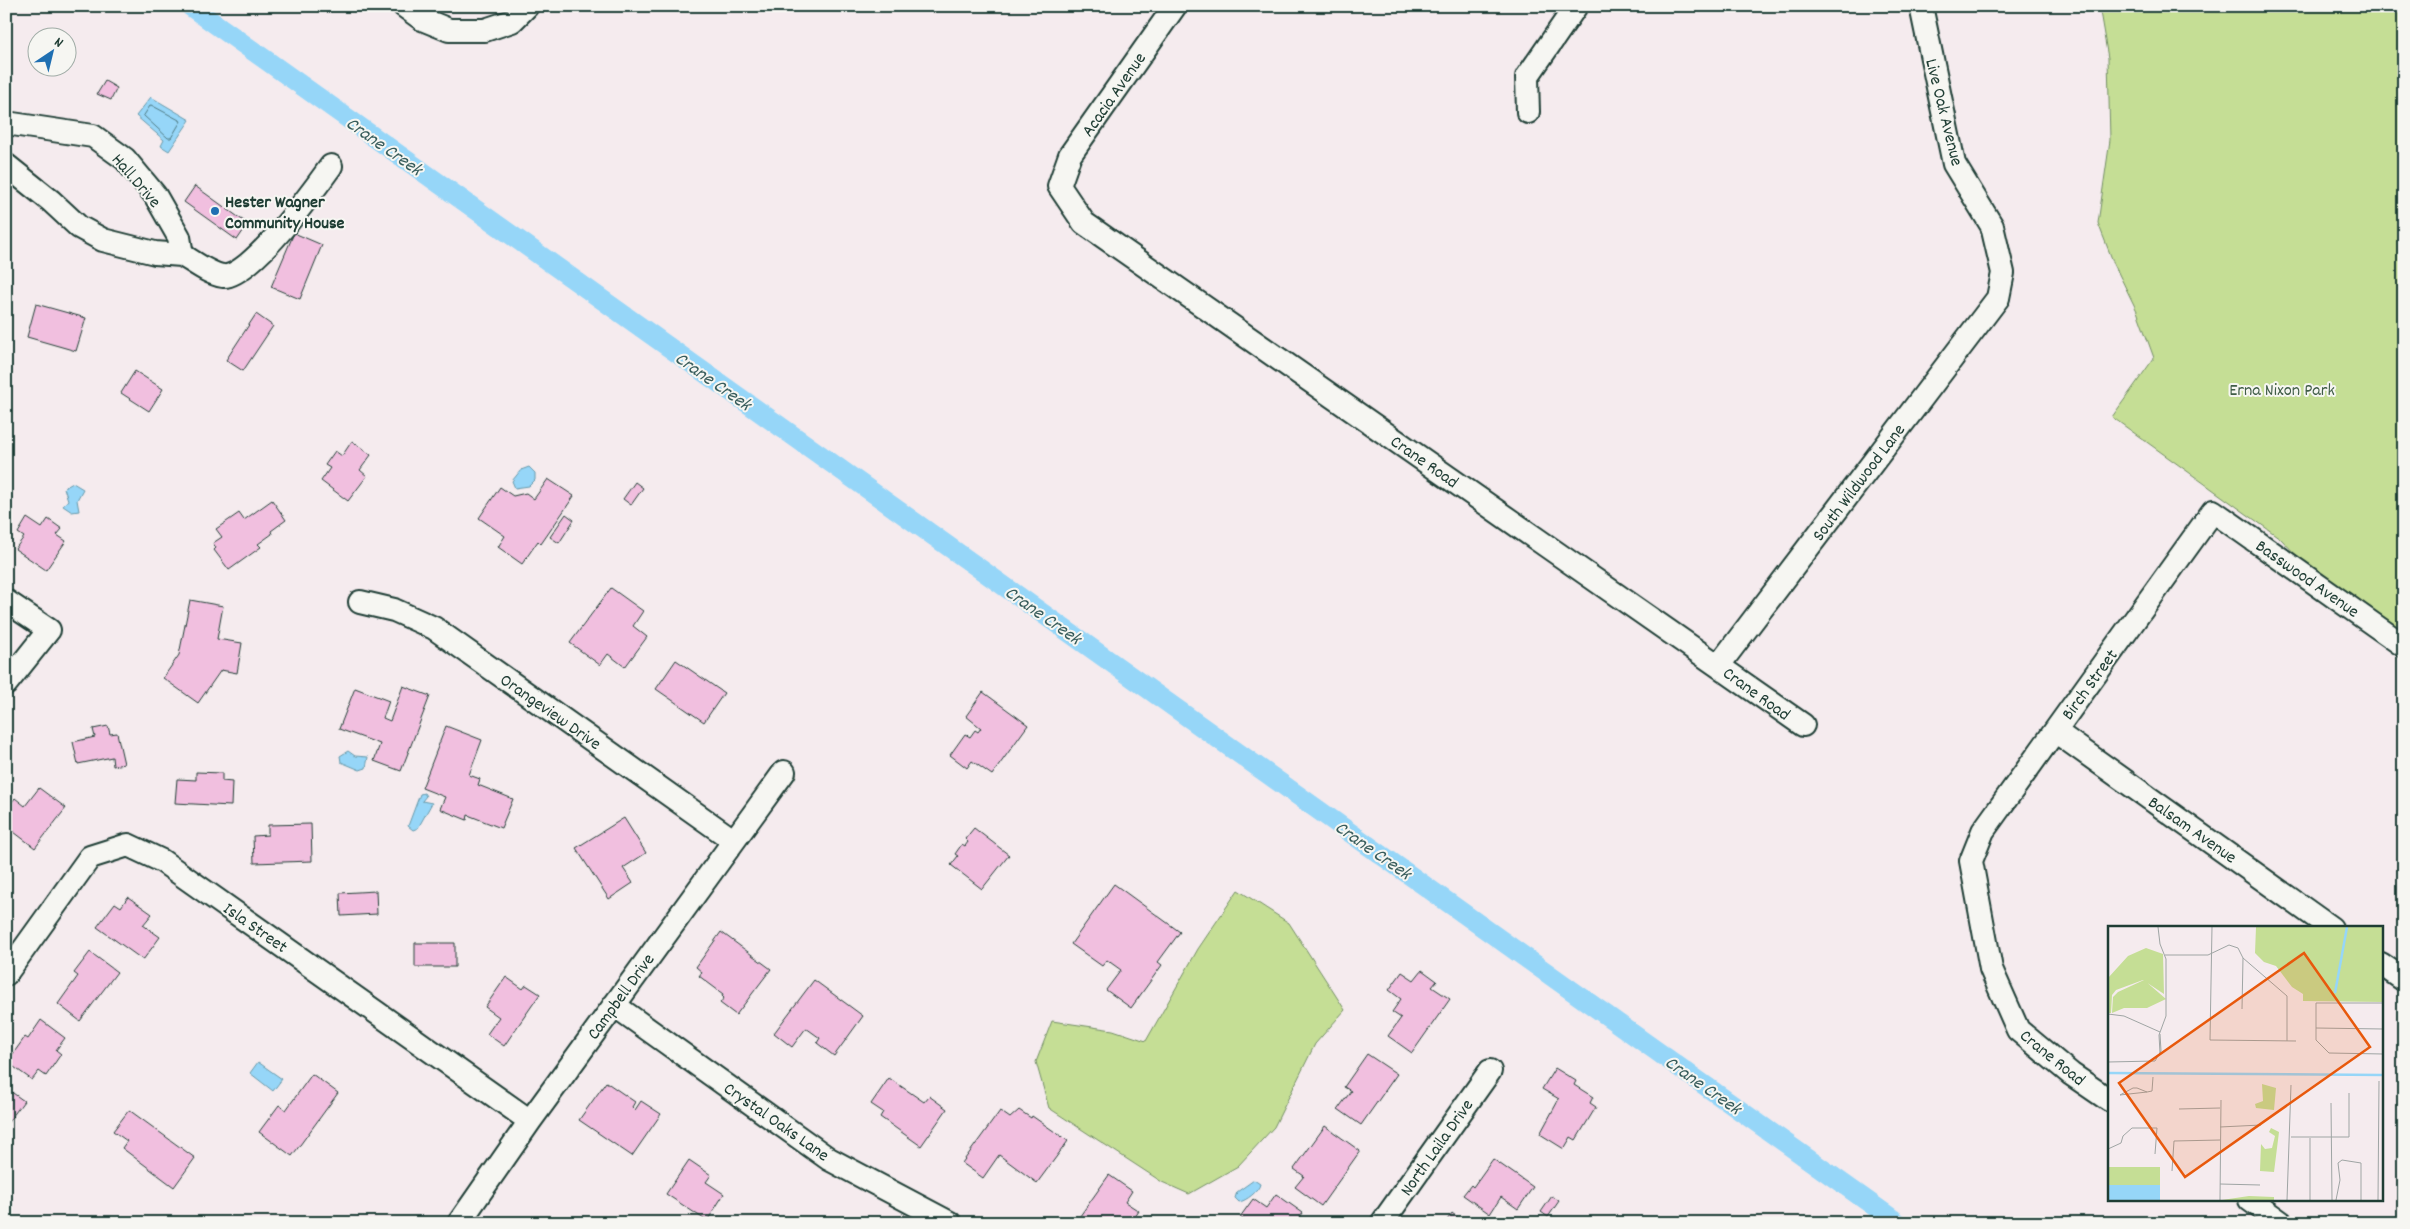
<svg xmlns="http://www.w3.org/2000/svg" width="2410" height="1229" font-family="Dekko,sans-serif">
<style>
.green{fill:#c5de95;stroke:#728e64}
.water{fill:#96d6f8;stroke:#69a}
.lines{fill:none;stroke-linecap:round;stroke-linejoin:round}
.shore{stroke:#4f7a82;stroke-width:1}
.canal{stroke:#96d6f8;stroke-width:20}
.building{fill:#f1bfdf;stroke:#1f3d34}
.minor-casing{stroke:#1f3d34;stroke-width:26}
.minor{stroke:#f6f6f2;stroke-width:22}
.poi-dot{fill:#1f6fb2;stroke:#f6f6f2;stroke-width:2}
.labels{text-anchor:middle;stroke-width:4;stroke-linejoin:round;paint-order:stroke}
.street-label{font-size:18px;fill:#1f3d34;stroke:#f6f6f2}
.poi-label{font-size:18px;font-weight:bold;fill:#1f3d34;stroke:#f6f6f2;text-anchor:start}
.park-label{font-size:18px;fill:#405d47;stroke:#f6f6f2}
.water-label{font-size:19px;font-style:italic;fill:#375c5b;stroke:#f6f6f2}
.inset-river{fill:none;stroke:#96d6f8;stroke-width:2.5}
.inset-road{fill:none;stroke:#9fa5a4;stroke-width:1}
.view{fill:#e8590c;fill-opacity:0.15;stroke:#e8590c;stroke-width:2.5}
.inset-edge{fill:none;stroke:#1f3d34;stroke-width:2.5}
</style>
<rect width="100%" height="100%" fill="#f5ebee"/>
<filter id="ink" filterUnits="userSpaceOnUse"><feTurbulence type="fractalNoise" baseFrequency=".02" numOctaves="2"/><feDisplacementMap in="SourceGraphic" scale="10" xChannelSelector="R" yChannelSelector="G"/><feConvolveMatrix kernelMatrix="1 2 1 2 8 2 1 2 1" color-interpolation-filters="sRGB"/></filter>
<g filter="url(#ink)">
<path class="green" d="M 2099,6 L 2404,6 L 2404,632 L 2298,557 L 2280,538 L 2112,417 L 2154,358 L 2137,311 L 2114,264 L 2098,223 L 2110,140 L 2108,58 Z
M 1238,890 L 1289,923 L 1345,1010 L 1315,1044 L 1274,1127 L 1238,1166 L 1189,1194 L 1162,1182 L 1049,1108 L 1036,1062 L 1052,1021 L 1113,1030 L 1146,1041 L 1198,949 Z"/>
<path class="water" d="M 151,97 L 190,120 L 169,151 L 161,146 L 164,140 L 136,116 Z
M 529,467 L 535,473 L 535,480 L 529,486 L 515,488 L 512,481 L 521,470 Z
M 73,483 L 83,489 L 77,500 L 79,511 L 72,512 L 63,506 L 68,500 L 64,488 Z
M 348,751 L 355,756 L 368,757 L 366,768 L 360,770 L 341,762 L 340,756 Z
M 424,793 L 426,796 L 422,801 L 432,803 L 418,828 L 413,830 L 408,826 L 420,794 Z
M 258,1062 L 282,1079 L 273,1091 L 250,1073 Z
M 1254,1180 L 1260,1184 C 1259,1191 1246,1201 1239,1202 L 1235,1198 L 1237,1192 Z"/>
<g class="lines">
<path class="shore" d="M 151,105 L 181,121 L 171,138 L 168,138 L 144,116 Z"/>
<path class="canal" d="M 190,6 L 1898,1223"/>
</g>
<path class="building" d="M 105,81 L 117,88 L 111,100 L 97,94 Z
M 195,186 L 248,224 L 237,240 L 184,202 Z
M 294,233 L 322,245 L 300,299 L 271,287 Z
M 36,304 L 86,318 L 76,351 L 27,337 Z
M 256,314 L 273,326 L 243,371 L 226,360 Z
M 135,371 L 163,389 L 149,411 L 121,393 Z
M 352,441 L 371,455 L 360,470 L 367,476 L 348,501 L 321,481 L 330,468 L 325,465 L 335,451 L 342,456 Z
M 548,479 L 574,496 L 541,544 L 538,541 L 522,564 L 498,547 L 505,536 L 479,518 L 500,487 L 513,496 L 526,493 L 534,499 Z
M 635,482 L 643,488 L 631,505 L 623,499 Z
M 272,500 L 286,520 L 271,531 L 272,534 L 258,544 L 261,547 L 229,570 L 214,550 L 216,548 L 213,543 L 222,537 L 216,529 L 239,513 L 244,520 Z
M 566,514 L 574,520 L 559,543 L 550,537 Z
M 27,518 L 42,528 L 48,519 L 62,529 L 57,535 L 66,541 L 46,570 L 15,549 L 24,537 L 18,533 Z
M 611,588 L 643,611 L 633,626 L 647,637 L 625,667 L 608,654 L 600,665 L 570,643 Z
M 190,600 L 223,606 L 217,639 L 242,643 L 237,673 L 221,670 L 198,703 L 163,678 L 179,655 Z
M 676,660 L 724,693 L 704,722 L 656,689 Z
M 403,686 L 430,696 L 401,771 L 374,761 L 380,744 L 339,729 L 355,688 L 389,701 L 383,718 L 390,721 Z
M 983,692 L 1028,725 L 992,775 L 972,761 L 967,768 L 950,755 L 965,734 L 970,737 L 975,730 L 978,732 L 981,728 L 966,716 Z
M 108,726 L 110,734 L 117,733 L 124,764 L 113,766 L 112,757 L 78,764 L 73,742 L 95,737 L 93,729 Z
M 446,726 L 482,740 L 469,775 L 480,779 L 478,785 L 513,799 L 501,828 L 468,815 L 467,820 L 440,809 L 445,797 L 422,788 Z
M 196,772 L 222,773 L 222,781 L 232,782 L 231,806 L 175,803 L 177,779 L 196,780 Z
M 39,788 L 66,808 L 35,848 L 6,826 L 6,810 L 15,798 L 25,806 Z
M 624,818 L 646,853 L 623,868 L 633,883 L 609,899 L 576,848 Z
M 311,824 L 312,861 L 254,863 L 253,836 L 268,835 L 268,825 Z
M 974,828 L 1009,855 L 982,889 L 951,865 L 958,856 L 955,854 L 962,844 L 965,846 L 968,842 L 965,839 Z
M 1114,884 L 1180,932 L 1158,962 L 1162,965 L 1131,1008 L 1106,990 L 1121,970 L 1107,960 L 1102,966 L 1071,944 Z
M 376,891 L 377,914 L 341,916 L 340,893 Z
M 128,897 L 152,914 L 143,925 L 160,937 L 143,960 L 97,927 L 115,903 L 121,907 Z
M 721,932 L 771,969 L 736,1015 L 720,1003 L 724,998 L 722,996 L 723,994 L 699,976 L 702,972 L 696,967 Z
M 415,943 L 455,943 L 455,967 L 415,967 Z
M 90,952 L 117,972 L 80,1021 L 58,1004 L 78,976 L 74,973 Z
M 1422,970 L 1437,981 L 1432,987 L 1450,999 L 1412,1053 L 1388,1036 L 1401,1018 L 1392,1012 L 1401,999 L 1389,990 L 1402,972 L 1414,980 Z
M 506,977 L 523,989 L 526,985 L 540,994 L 504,1046 L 487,1034 L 499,1017 L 485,1007 Z
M 814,980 L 863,1016 L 834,1056 L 817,1043 L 820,1038 L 806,1028 L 792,1047 L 774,1033 Z
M 41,1020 L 65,1038 L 56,1050 L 61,1054 L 46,1076 L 39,1071 L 32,1080 L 7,1062 L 25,1037 L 28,1039 Z
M 1367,1054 L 1397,1074 L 1361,1125 L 1338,1109 L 1351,1091 L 1344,1087 Z
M 1555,1068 L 1576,1081 L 1574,1085 L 1593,1097 L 1590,1103 L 1596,1107 L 1576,1140 L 1571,1137 L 1564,1149 L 1540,1134 L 1559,1099 L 1542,1089 Z
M 312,1074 L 338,1093 L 292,1156 L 259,1132 L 279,1105 L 286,1110 Z
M 889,1078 L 924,1102 L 929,1096 L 947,1109 L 921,1146 L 880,1117 L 883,1112 L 871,1104 Z
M 606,1082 L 635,1102 L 632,1107 L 635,1110 L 641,1101 L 661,1114 L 632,1156 L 579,1120 Z
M 6,1088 L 24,1101 L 6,1125 Z
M 129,1110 L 195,1158 L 174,1187 L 122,1148 L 127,1141 L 113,1131 Z
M 1019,1110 L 1031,1118 L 1032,1116 L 1068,1141 L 1037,1183 L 999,1155 L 983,1178 L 962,1163 L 1000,1111 L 1010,1118 Z
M 1325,1126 L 1360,1151 L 1321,1206 L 1295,1187 L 1304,1176 L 1294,1169 Z
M 1493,1159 L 1533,1187 L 1518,1209 L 1501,1197 L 1490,1214 L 1463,1195 L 1471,1185 L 1473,1187 Z
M 689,1160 L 711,1175 L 706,1182 L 724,1194 L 707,1221 L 666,1194 Z
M 1109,1175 L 1132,1191 L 1125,1202 L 1139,1211 L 1131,1223 L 1075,1223 Z
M 1276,1194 L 1303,1213 L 1296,1223 L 1248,1223 L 1240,1217 L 1253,1199 L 1266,1208 Z
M 1552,1196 L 1559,1201 L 1548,1217 L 1541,1212 Z
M 1452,1213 L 1465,1223 L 1445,1223 Z"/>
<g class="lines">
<g class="minor-casing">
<path id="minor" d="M 404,6 L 422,19 L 449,30 L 485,30 L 512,21 L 527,6
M 1175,6 L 1070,155 L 1059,186 L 1084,223 L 1803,725
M 1528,112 L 1527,77 L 1576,6
M 6,123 L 93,136 L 125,159 L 155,195 L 179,237 L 182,255 L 155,253 L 103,240 L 79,227 L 51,201 L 6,165
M 182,255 C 194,262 209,274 223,276 C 249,280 316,187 331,166
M 6,601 L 49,630 L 6,684
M 360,602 L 394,610 L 434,628 L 733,840
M 1719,665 L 1998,298 L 2003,273 L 1992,226 L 1954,164 L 1921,6
M 2055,731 L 2331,928
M 2381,964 L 2404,980
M 6,974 L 90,857 L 128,845 L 162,861 L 530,1121
M 614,1005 L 829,1159 L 950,1223
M 2109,1100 L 2071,1074 L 2018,1030 L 1991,969 L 1971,861 L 1983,831 L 2213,511 L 2404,646
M 2250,1200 L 2282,1223
M 459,1223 L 530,1121 L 784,772
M 1382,1223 L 1490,1071"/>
</g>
<use href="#minor" class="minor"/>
</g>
</g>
<circle class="poi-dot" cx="215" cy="211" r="5"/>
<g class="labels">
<g class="street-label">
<text transform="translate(1113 94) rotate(-55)" y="6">Acacia Avenue</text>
<text transform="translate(1945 112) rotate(76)" y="6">Live Oak Avenue</text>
<text transform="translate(137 180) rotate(49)" y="6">Hall Drive</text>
<text transform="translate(1425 461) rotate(35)" y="6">Crane Road</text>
<text transform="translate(1858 482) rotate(-53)" y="6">South Wildwood Lane</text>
<text transform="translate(2308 578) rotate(35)" y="6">Basswood Avenue</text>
<text transform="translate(2089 684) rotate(-54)" y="6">Birch Street</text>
<text transform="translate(1757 693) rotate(36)" y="6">Crane Road</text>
<text transform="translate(551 711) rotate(35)" y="6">Orangeview Drive</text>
<text transform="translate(2193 829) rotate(35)" y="6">Balsam Avenue</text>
<text transform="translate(256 927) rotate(35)" y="6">Isla Street</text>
<text transform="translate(620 996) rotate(-54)" y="6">Campbell Drive</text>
<text transform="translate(2053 1057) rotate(39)" y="6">Crane Road</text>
<text transform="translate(777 1121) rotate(35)" y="6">Crystal Oaks Lane</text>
<text transform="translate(1436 1147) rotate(-55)" y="6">North Laila Drive</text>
</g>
<g class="poi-label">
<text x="225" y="207">Hester Wagner<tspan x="225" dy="21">Community House</tspan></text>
</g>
<g class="park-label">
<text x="2282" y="395">Erna Nixon Park</text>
</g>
<g class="water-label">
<text transform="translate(385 145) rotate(35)" y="7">Crane Creek</text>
<text transform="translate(714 380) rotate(35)" y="7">Crane Creek</text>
<text transform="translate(1044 614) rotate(35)" y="7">Crane Creek</text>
<text transform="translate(1374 849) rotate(35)" y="7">Crane Creek</text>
<text transform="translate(1704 1084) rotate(35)" y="7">Crane Creek</text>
</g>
</g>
<g transform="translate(2108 926)">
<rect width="275" height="275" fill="#f5ebee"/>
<path d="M 148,1 L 275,1 L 275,76 L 195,75 L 195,68 L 184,61 L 168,40 L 156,36 L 147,27 ZM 38,22 L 55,28 L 56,68 L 35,54 L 8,64 L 4,69 L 3,87 L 0,87 L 0,52 L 20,30 ZM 36,54 L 58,73 L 39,82 L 16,82 L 4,87 L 5,71 L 10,66 ZM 154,158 L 168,162 L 166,184 L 148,182 L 147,178 L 155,175 ZM 163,202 L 171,206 L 166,246 L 152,245 L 153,218 L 157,223 L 164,222 L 167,210 L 161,206 ZM 0,241 L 52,241 L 52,259 L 0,259 ZM 141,270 L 166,271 L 166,274 L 114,274 Z" fill="#c5de95"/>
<path d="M 1,259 L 52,259 L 52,274 L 0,274 Z" fill="#96d6f8"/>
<path class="inset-river" d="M 227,67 L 239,1M 0,147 L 275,149"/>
<path class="inset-road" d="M 50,1 L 52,18 L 58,33 L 58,90 L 51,109 L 52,127M 104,1 L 102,114 L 188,115M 57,29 L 100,29 L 121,19 L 130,22 L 135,32 L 179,70 L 179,115M 275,77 L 208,77 L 208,114 L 221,127 L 275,128M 134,83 L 135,32M 0,88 L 16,90 L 52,106M 208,102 L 275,103M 0,136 L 47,135 L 53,125 L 52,108M 29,162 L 39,166 L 12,169 L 25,162 ZM 39,166 L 44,165 L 45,151M 223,177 L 224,274M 71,183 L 112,182M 112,201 L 153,199M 183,211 L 241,211 L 241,167M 0,223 L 13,217 L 15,210 L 24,202 L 49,202 L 47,228M 64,245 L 66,215 L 112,214M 112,258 L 152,259M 112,274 L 113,174M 179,274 L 183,159M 202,274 L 202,212M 228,274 L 232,254 L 230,237 L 234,234 L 253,237 L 253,274M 270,274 L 271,155"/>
<path class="view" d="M 196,27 L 262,121 L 77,251 L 11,157 Z"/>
<rect width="275" height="275" class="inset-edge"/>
</g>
<rect width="2410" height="1229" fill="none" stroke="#f6f6f2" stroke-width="25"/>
<rect x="12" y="12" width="2385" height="1204" fill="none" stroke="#1f3d34" stroke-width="2" filter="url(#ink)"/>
<g transform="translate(52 52) rotate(35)"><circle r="24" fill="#f6f6f2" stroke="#a0aca6"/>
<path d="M0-4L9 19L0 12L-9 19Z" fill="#1f6fb2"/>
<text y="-8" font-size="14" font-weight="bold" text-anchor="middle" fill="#1f3d34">N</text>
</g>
</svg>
